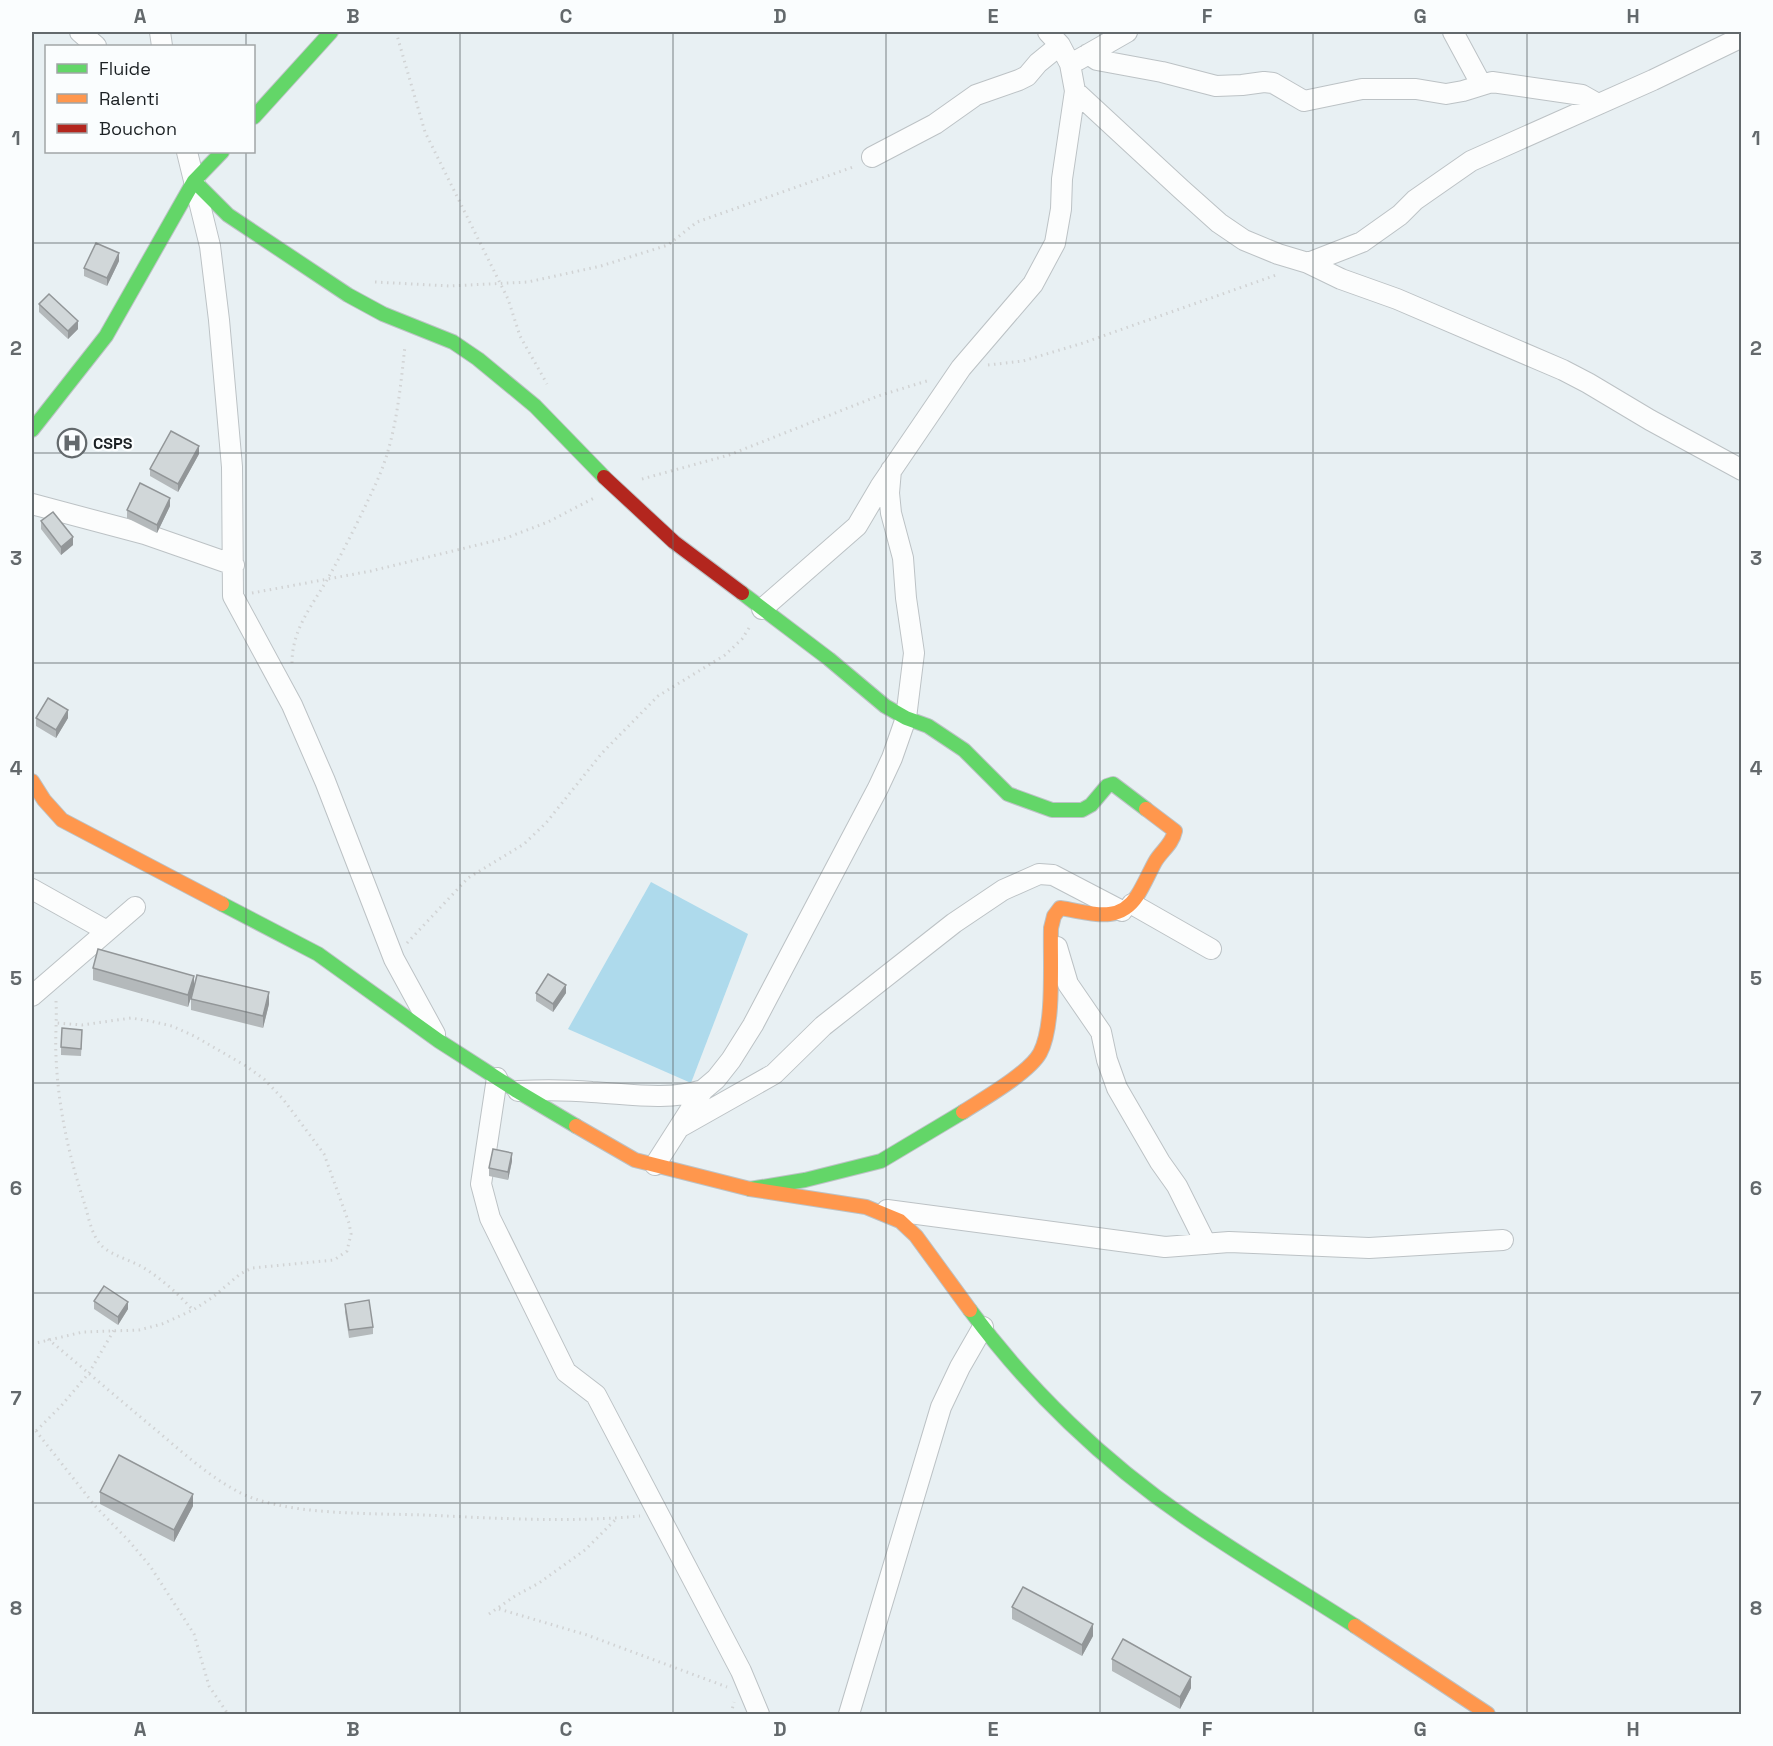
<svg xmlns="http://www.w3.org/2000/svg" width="1773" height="1746" font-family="'Space Grotesk',sans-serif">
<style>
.green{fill:#aedaec}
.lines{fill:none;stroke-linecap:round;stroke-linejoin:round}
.street-casing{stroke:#bcc2c5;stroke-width:22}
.fast-casing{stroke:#bcc2c5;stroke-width:16}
.slow-casing{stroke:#bcc2c5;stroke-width:16}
.jam-casing{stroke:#bcc2c5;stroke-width:16}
.path{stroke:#d1d3d4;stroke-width:3;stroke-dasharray:1.5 4.5;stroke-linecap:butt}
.street{stroke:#fcfdfd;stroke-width:20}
.fast{stroke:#63d668;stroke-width:14}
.slow{stroke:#ff974d;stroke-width:14}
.jam{stroke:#b3261e;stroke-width:14}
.wall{fill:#b4b9bb}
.shaded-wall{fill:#929698}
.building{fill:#d1d7d9;stroke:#929698;stroke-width:1.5}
.grid{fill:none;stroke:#63696c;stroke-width:1.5;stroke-opacity:0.55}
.labels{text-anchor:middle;stroke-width:4.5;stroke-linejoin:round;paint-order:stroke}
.poi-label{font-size:16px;font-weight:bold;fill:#1c2124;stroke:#fafdfe;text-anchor:start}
.neatline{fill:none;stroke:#63696c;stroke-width:2}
.grid-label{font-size:20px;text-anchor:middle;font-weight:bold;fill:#63696c}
</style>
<rect width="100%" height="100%" fill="#e8f0f3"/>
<path class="green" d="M 651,882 L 748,934 L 691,1083 L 568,1029 Z"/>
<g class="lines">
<g class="street-casing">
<path id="street" d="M 80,32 L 96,46
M 160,32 L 162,46
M 1048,32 L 1060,45 L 1070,64 L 1075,91 L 1181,189 L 1219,223 L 1244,240 L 1278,254 L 1308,263 L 1341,279 L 1397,299 L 1563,370 L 1588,383 L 1650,420 L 1742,470
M 1453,32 L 1481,84
M 1088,54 L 1097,60 L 1162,72 L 1216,86 L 1242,85 L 1264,82 L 1273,83 L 1304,101 L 1362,89 L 1416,89 L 1446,94 L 1463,91 L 1492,82 L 1582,95 L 1598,104
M 1078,60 L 1127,32
M 187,152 L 210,246 L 219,320 L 232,467 L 233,596 L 292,705 L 325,781 L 394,959 L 435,1034
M 872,157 L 935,124 L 976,95 L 1019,80 L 1027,76 L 1038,63 L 1060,45
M 1308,263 L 1362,242 L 1400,215 L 1415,200 L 1471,161 L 1653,80 L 1742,37
M 32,504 L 145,534 L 234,565
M 762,609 L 857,526 L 880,487 L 961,368 L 1033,284 L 1055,243 L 1061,209 L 1062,179 L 1075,91
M 32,889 L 107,931
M 1132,904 L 1211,949
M 1057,947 L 1068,984 L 1101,1032 L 1107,1060 L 1117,1088 L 1160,1162 L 1177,1186 L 1206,1244
M 32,996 L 135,907
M 497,1078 L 481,1184 L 490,1218 L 566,1372 L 596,1395 L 741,1671 L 759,1714
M 518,1091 C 543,1090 568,1090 592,1092 C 630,1094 666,1101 703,1090
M 682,1126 L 774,1074 L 823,1026 L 954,923 L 1003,890 L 1039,874 L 1053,875 L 1122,911
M 655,1165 L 703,1090 L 716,1079 L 731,1060 L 753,1025 L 878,788 L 892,758 L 906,718 L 914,653 L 906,598 L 903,558 L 891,513 L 889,493 L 891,470
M 887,1210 L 1165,1247 L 1229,1242 L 1369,1248 L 1503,1240
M 849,1714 L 941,1407 L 960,1367 L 983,1327"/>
</g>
<g class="fast-casing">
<path id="fast" d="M 254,117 L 331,32
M 194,181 L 228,215 L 348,295 L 383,314 L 453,342 L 478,359 L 535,406 L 604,477
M 32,430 L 106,336 L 194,181 L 222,152
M 742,593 L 829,659 L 885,706 L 906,718 L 928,726 L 964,750 L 1008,794 L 1052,810 L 1082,810 L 1091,805 L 1107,786 L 1113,784 L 1146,809
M 222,904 L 318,954 L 439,1041 L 517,1091 L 576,1126
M 750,1189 L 805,1180 L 881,1161 L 963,1112
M 970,1310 C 1029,1390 1104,1462 1186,1518 C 1241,1556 1299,1590 1355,1626"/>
</g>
<g class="slow-casing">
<path id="slow" d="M 32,781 L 44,800 L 62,820 L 222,904
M 963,1112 C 983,1099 1029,1073 1040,1053 C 1055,1025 1050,960 1051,928 L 1054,916 L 1060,908 C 1089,912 1118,925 1137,896 C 1144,885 1149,873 1155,862 C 1161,851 1172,845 1175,831 L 1146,809
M 576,1126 L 635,1160 L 750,1189 L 866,1207 L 900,1221 L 916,1236 L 970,1310
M 1355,1626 L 1488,1714"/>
</g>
<g class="jam-casing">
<path id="jam" d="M 604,477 L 674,542 L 742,593"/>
</g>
<path class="path" d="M 396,32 L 425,132 L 508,299 L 520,336 L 547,384
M 375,282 L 450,286 L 528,282 L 601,266 L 668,245 L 697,222 L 856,166
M 988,365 L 1023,361 L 1083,343 L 1279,274
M 642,479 L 729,455 L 878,396 L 930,380
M 252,593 L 371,571 L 506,538 L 548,522 L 594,498
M 292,663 C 292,630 311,607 327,580 C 345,548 362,514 377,481 C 396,439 400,391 405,346
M 407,943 L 468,878 L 524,844 L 546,823 L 602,753 L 658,696 L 725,655 L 742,639 L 749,628
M 56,1001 C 57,1020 55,1038 56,1056 C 58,1107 69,1157 85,1205 C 89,1219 92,1237 103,1247 C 115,1257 131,1260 144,1268 C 162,1279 178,1294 193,1310
M 48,1339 C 84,1369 120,1400 156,1430 C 181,1451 206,1474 235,1490 C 280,1516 370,1513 423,1515 C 495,1518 568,1523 640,1516
M 32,1344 L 83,1332 L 139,1330 L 162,1324 L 193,1310 L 213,1297 L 240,1274 L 252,1268 L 334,1260 L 347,1251 L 351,1234 L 349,1223 L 324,1154 L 283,1099 L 264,1079 L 246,1066 L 194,1036 L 172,1026 L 150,1021 L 131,1018 L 82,1025 L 57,1023
M 32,1426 L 96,1507 L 129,1541 L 150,1566 L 194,1634 L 209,1686 L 228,1714
M 32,1435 L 61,1406 L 89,1373 L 114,1330
M 499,1609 L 587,1635 L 727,1687
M 489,1614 L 515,1596 L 539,1583 L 585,1550 L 616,1519
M 731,1714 L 734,1702"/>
<use href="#street" class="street"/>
<use href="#fast" class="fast"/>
<use href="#slow" class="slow"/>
<use href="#jam" class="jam"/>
</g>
<path class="wall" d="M 119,261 L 107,286 L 84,276 L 84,268 Z
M 39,304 L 78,329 L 68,339 L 39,312 Z
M 199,454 L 178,492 L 150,476 L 150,469 Z
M 170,506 L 157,533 L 127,518 L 127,510 Z
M 41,521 L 73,545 L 61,555 L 41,529 Z
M 36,718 L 68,718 L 56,738 L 36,726 Z
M 93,968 L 194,987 L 269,1004 L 263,1028 L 191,1010 L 191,999 L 192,993 L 188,1007 L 93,980 Z
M 536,993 L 566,993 L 553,1012 L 536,1001 Z
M 82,1038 L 81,1056 L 61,1055 L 61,1047 Z
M 512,1161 L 508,1180 L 489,1176 L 489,1168 Z
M 94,1301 L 128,1309 L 118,1325 L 94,1309 Z
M 345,1304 L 373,1327 L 373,1334 L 349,1338 L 345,1312 Z
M 100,1492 L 193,1506 L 174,1542 L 100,1504 Z
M 1012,1607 L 1093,1636 L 1082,1656 L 1012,1619 Z
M 1112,1659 L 1191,1688 L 1180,1709 L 1112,1671 Z"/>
<path class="shaded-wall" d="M 119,253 L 119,261 L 107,286 L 107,278 Z
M 78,321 L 78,329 L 68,339 L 68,331 Z
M 199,446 L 199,454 L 178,492 L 178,484 Z
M 170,498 L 170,506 L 157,533 L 157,525 Z
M 73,537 L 73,545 L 61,555 L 61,547 Z
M 68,710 L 68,718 L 56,738 L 56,730 Z
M 194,976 L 194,988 L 188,1007 L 188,995 Z
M 566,985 L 566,993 L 553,1012 L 553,1004 Z
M 269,992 L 269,1004 L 263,1028 L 263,1016 Z
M 512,1153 L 512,1161 L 508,1180 L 508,1172 Z
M 128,1302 L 128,1309 L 118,1325 L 118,1317 Z
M 193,1494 L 193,1506 L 174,1542 L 174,1530 Z
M 1093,1624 L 1093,1636 L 1082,1656 L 1082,1645 Z
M 1191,1677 L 1191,1688 L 1180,1709 L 1180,1697 Z"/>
<path class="building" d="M 96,243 L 119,253 L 107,278 L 84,268 Z
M 49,294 L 78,321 L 68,331 L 39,304 Z
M 171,431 L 199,446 L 178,484 L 150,469 Z
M 140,483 L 170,498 L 157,525 L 127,510 Z
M 53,512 L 73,537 L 61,547 L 41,521 Z
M 48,698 L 68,710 L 56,730 L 36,718 Z
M 98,949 L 194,976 L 188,995 L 93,968 Z
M 548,974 L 566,985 L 553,1004 L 536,993 Z
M 197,975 L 269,992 L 263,1016 L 191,999 Z
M 62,1028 L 82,1030 L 81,1049 L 61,1047 Z
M 493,1149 L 512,1153 L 508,1172 L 489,1168 Z
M 104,1286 L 128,1302 L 118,1317 L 94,1301 Z
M 369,1300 L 373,1327 L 349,1330 L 345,1304 Z
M 119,1455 L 193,1494 L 174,1530 L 100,1492 Z
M 1023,1587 L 1093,1624 L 1082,1645 L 1012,1607 Z
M 1123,1639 L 1191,1677 L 1180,1697 L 1112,1659 Z"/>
<path class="grid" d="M 246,32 L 246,46M 460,32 L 460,1714M 673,32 L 673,1714M 886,32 L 886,1714M 1100,32 L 1100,1714M 1313,32 L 1313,1714M 1527,32 L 1527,1714M 246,152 L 246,1714M 32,243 L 1742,243M 32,453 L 1742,453M 32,663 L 1742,663M 32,873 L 1742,873M 32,1083 L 1742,1083M 32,1293 L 1742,1293M 32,1503 L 1742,1503"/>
<defs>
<g id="hospital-ring" transform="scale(1.5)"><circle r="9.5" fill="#fafdfe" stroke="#63696c" stroke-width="1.5"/><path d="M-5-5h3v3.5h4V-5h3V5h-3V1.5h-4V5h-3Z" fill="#63696c"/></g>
</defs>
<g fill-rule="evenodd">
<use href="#hospital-ring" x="72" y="443"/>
</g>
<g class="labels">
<g class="poi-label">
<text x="93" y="449">CSPS</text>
</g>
</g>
<rect width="1773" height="1746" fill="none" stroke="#fafdfe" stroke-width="66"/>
<rect x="45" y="45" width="210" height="108" fill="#fafdfe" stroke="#a1a5a7" stroke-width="1.5"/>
<rect x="57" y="64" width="30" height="9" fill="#63d668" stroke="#a1a5a7" stroke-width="1.5"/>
<text x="99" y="75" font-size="18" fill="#1c2124">Fluide</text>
<rect x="57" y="94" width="30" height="9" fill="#ff974d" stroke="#a1a5a7" stroke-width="1.5"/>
<text x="99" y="105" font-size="18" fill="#1c2124">Ralenti</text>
<rect x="57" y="124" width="30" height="9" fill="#b3261e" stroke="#a1a5a7" stroke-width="1.5"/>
<text x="99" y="135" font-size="18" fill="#1c2124">Bouchon</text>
<rect x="33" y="33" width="1707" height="1680" class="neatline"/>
<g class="grid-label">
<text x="140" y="23">A</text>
<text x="353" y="23">B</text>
<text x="566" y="23">C</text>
<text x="780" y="23">D</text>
<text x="993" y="23">E</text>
<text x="1207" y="23">F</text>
<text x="1420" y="23">G</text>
<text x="1633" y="23">H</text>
<text x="16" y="145">1</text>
<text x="1756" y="145">1</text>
<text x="16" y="355">2</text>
<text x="1756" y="355">2</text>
<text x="16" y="565">3</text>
<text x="1756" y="565">3</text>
<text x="16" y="775">4</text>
<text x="1756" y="775">4</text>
<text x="16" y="985">5</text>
<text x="1756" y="985">5</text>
<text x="16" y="1195">6</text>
<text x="1756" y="1195">6</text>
<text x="16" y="1405">7</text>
<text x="1756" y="1405">7</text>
<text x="16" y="1615">8</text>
<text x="1756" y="1615">8</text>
<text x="140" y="1736">A</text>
<text x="353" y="1736">B</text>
<text x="566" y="1736">C</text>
<text x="780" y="1736">D</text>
<text x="993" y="1736">E</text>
<text x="1207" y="1736">F</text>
<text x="1420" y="1736">G</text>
<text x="1633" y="1736">H</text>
</g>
</svg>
